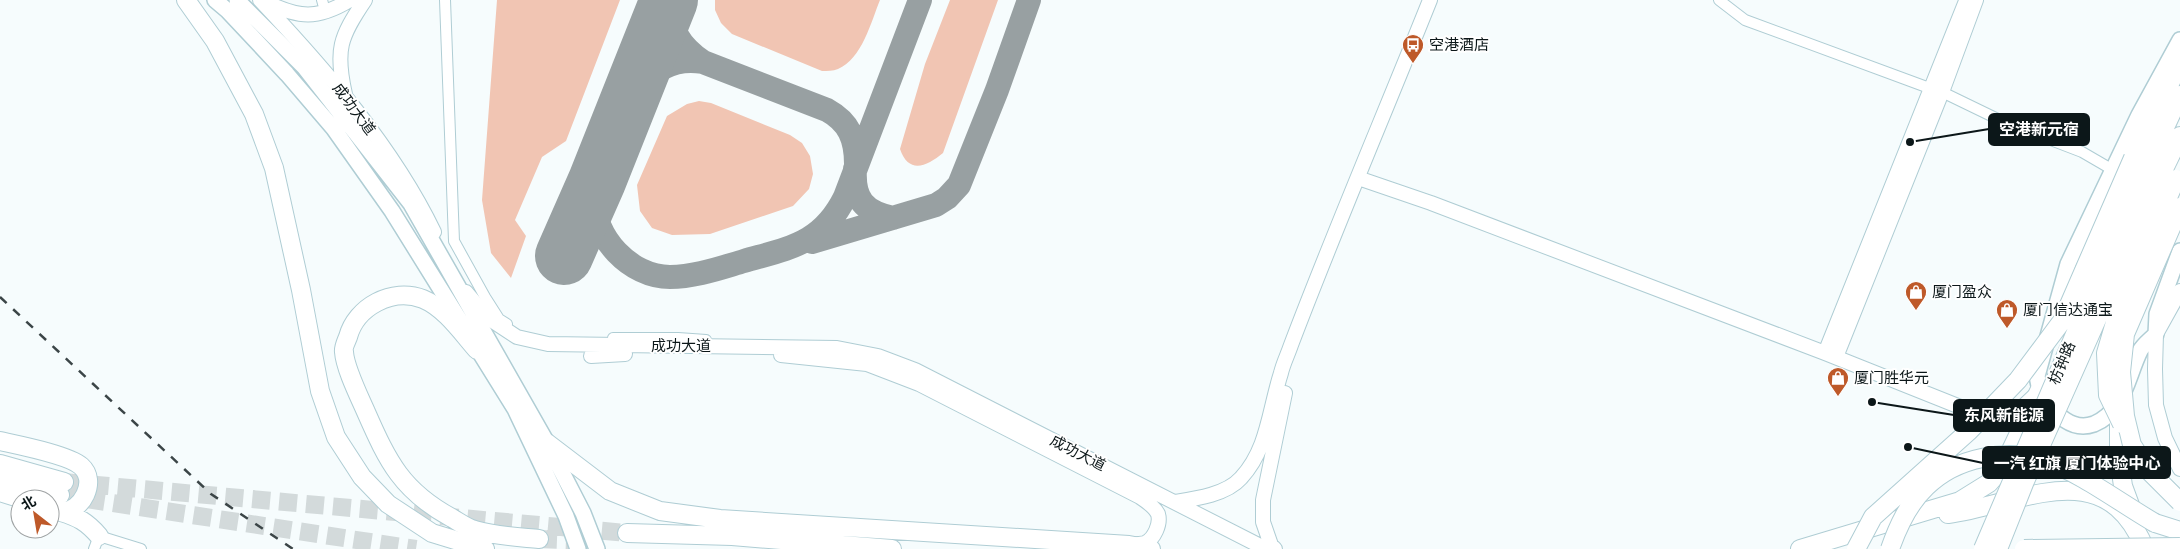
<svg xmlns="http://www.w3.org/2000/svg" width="2180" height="549" font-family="Signika,'Noto Sans SC',sans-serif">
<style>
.green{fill:#f1c5b3}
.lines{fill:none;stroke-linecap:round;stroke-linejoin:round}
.taxiway{stroke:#98a0a2;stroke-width:24}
.runway{stroke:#98a0a2;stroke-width:58}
.highway-tunnel{stroke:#d3dadb;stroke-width:18;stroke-dasharray:18 9;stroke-linecap:butt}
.street-casing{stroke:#afcdd4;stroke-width:12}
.secondary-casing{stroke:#afcdd4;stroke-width:16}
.primary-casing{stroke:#afcdd4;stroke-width:18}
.highway-casing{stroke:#afcdd4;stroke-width:20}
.street{stroke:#fff;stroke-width:10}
.secondary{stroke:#fff;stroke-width:14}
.primary{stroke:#fff;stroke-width:15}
.highway{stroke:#fff;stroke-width:18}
.rail{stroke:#3b4547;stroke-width:2.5;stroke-dasharray:9 9;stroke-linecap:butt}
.highway-bridge-casing{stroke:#afcdd4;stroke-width:20;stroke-linecap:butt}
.highway-bridge{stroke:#fff;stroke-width:18}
.labels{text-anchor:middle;stroke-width:4;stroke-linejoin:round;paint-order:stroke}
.poi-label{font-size:15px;fill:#0c1719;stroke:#fff;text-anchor:start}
.street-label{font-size:15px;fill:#0c1719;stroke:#fff}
.leader{fill:none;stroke:#0c1719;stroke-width:2}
.callout-dot{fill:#0c1719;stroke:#fff;stroke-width:2}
.callout{fill:#0c1719;stroke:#0c1719;stroke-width:2}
.callout-label{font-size:16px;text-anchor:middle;font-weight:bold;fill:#fff}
</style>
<rect width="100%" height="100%" fill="#f6fcfd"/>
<path class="green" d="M 497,0 L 620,0 L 566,141 L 542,157 L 515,220 L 526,236 L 511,278 L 491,253 L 482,200 Z
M 715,0 L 880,0 C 871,22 862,59 838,69 C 833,71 827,71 822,71 L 732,34 L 721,23 L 715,10 Z
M 950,0 L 998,0 L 943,153 C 927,166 909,175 900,149 L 925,64 Z
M 699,101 L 711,103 L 790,135 L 802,143 L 810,156 L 813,174 L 809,189 L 793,206 L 710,234 L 672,235 L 652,228 L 640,211 L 637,185 L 667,116 L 687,104 Z"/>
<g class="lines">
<path class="taxiway" d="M 671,0 C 667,28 681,47 703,62 C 647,52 625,108 609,151 C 603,166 594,182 594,198 C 593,237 630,277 670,277 C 695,277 720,268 744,261 C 789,248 822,244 845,197 L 920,0
M 703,62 L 827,110 C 849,122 856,139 856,164
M 855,169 C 853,199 864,212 893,218
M 812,242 L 936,205 L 947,198 L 959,185 L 997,90 L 1029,0"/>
<path class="runway" d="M 564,256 L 597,181 L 669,0"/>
<path class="highway-tunnel" d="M 64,482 L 627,533
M 60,495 L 416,549
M 539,539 L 589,541"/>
<g class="street-casing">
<path id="street" d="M 322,0 L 325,11
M 445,0 L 454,241 L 485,297 L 499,319 L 507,324
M 1719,0 L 1745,20 L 1932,89
M 1942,92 L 2006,123 L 2082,152 L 2113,170
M 613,338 L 678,338 L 706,340
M 94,549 L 99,536 L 141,549"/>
</g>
<g class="secondary-casing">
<path id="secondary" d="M 260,0 C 325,69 393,147 434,232
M 266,2 C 299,18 317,20 350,0
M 345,94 C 335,50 340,37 365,0
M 1358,178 L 1431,203 L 1825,353 L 1998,422 L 2015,414 L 2034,396
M 2180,291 L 2156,334 L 2155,369 L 2156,405 L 2165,438 L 2180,469
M 466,292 L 488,318 L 517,337 L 548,344 L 837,348 L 878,356 L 915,370 L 1266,549
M 1825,353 L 1966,1
M 781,355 L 867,364 L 919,384 L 1140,497 C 1146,501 1155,507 1158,514 C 1161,524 1154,539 1145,543 C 1142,544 1137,544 1133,545
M 591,356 L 625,354
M 1836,357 L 1942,92 L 1976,0
M 1174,502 C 1194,499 1226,495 1241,478 C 1268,449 1269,410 1281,373 C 1283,364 1288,354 1291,345 C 1335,229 1384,115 1430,0
M 1275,549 L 1271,545 L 1263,522 L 1263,500 L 1285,393"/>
</g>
<g class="primary-casing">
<path id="primary" d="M 215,0 L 228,11 L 287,74 L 334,129 L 392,211 L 515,409 L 566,516 L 578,549
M 237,0 L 304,67 L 411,204 L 547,443 L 583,513 L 597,549
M 2180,40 L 2139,115 L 2068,264 L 2037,376 C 2041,399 2045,407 2065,420 C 2074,426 2083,428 2094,424 C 2124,412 2127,377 2140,351 C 2143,345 2150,340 2156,334 L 2157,314 L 2180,251"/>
</g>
<g class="highway-casing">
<path id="highway" d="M 186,0 L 215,41 L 254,114 L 274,168 L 301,290 L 320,391 L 336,437 L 362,477 L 388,504 L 432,533 L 485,549
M 2133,158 L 2180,63
M 2147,166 L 2180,95
M 2162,173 L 2180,136
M 477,350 C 462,333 445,308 423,299 C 392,287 356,307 348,337 C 346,342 343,348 344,352 C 345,368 359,396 366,412 C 388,462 402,491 452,518 C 459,522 467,528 475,530 C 495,536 518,537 539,539
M 2119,409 L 2119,458 L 2123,486 L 2134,516
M 0,441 C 18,445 69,455 81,466 C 98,481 82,512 61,512 C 58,512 53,509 50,508
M 547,443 L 610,491 L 660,511 L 720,519 L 1129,545 L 1151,549
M 0,464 L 64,482
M 0,477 L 60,495
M 0,492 L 22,499
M 61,512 C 78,517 87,522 99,536
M 1948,514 C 2023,504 2105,451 2145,549
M 2155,523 L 2180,531
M 627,533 L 732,536 L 892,549
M 1800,549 L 1960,501 L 1989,483 L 2003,467 L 2040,389"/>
</g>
<use href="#street" class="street"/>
<use href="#secondary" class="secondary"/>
<use href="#primary" class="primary"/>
<use href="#highway" class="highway"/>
<path class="rail" d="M 0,297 L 211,494 L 293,549"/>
<g class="highway-bridge-casing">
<path id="highway-bridge" d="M 2180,207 L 2125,334 L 2121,372 L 2125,416 L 2132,445 L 2149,471 L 2180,502
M 2122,424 L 2108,395 L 2106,353 L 2119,309 L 2176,179
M 1856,549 L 1873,517 L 1969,431 L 2018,380 L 2062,321 L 2133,158
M 1890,549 C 1898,526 1908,504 1926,487 C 1956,457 2007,448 2046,461 C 2081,473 2122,504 2155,523
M 1983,549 L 2147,166
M 1998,549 L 2025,481 L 2162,173
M 2024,549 L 2180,547"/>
</g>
<use href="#highway-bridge" class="highway-bridge"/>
</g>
<defs>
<g id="bus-pin" transform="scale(1.125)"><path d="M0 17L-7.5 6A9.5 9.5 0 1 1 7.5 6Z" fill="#be5929" stroke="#fff"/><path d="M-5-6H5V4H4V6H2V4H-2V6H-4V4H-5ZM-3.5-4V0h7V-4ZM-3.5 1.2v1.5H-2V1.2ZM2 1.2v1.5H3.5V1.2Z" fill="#fff"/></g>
<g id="shop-pin" transform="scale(1.125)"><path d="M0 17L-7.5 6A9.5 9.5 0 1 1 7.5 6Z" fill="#be5929" stroke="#fff"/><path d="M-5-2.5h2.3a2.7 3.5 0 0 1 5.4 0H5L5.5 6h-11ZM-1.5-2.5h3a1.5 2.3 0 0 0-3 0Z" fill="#fff"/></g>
</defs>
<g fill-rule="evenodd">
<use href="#bus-pin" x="1413" y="45"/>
<use href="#shop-pin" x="1916" y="292"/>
<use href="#shop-pin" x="2007" y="310"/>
<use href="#shop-pin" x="1838" y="378"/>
</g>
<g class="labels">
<g class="poi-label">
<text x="1429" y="50">空港酒店</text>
<text x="1932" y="297">厦门盈众</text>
<text x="2023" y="315">厦门信达通宝</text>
<text x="1854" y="383">厦门胜华元</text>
</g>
<g class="street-label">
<text transform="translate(354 109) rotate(53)" y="5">成功大道</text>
<text x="681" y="351">成功大道</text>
<text transform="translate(2062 363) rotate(-67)" y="5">枋钟路</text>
<text transform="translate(1078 453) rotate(27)" y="5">成功大道</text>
</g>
</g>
<path class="leader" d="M1910 142L1989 129M1872 402L1954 415M1908 447L1983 463"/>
<g class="callout-dot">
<circle cx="1910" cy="142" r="5"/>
<circle cx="1872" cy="402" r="5"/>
<circle cx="1908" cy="447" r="5"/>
</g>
<g class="callout">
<rect x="1989" y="114" width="100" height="31" rx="5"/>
<rect x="1954" y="400" width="100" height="31" rx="5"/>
<rect x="1983" y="447" width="187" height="31" rx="5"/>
</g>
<g class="callout-label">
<text x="2039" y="135">空港新元宿</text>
<text x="2004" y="421">东风新能源</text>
<text x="2077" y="469">一汽 红旗 厦门体验中心</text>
</g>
<g transform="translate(35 514) rotate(329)"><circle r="24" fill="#ffffff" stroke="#9ea2a3"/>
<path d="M0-4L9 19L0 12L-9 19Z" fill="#be5929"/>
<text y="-8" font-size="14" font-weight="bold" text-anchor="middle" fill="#0c1719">北</text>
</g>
</svg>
